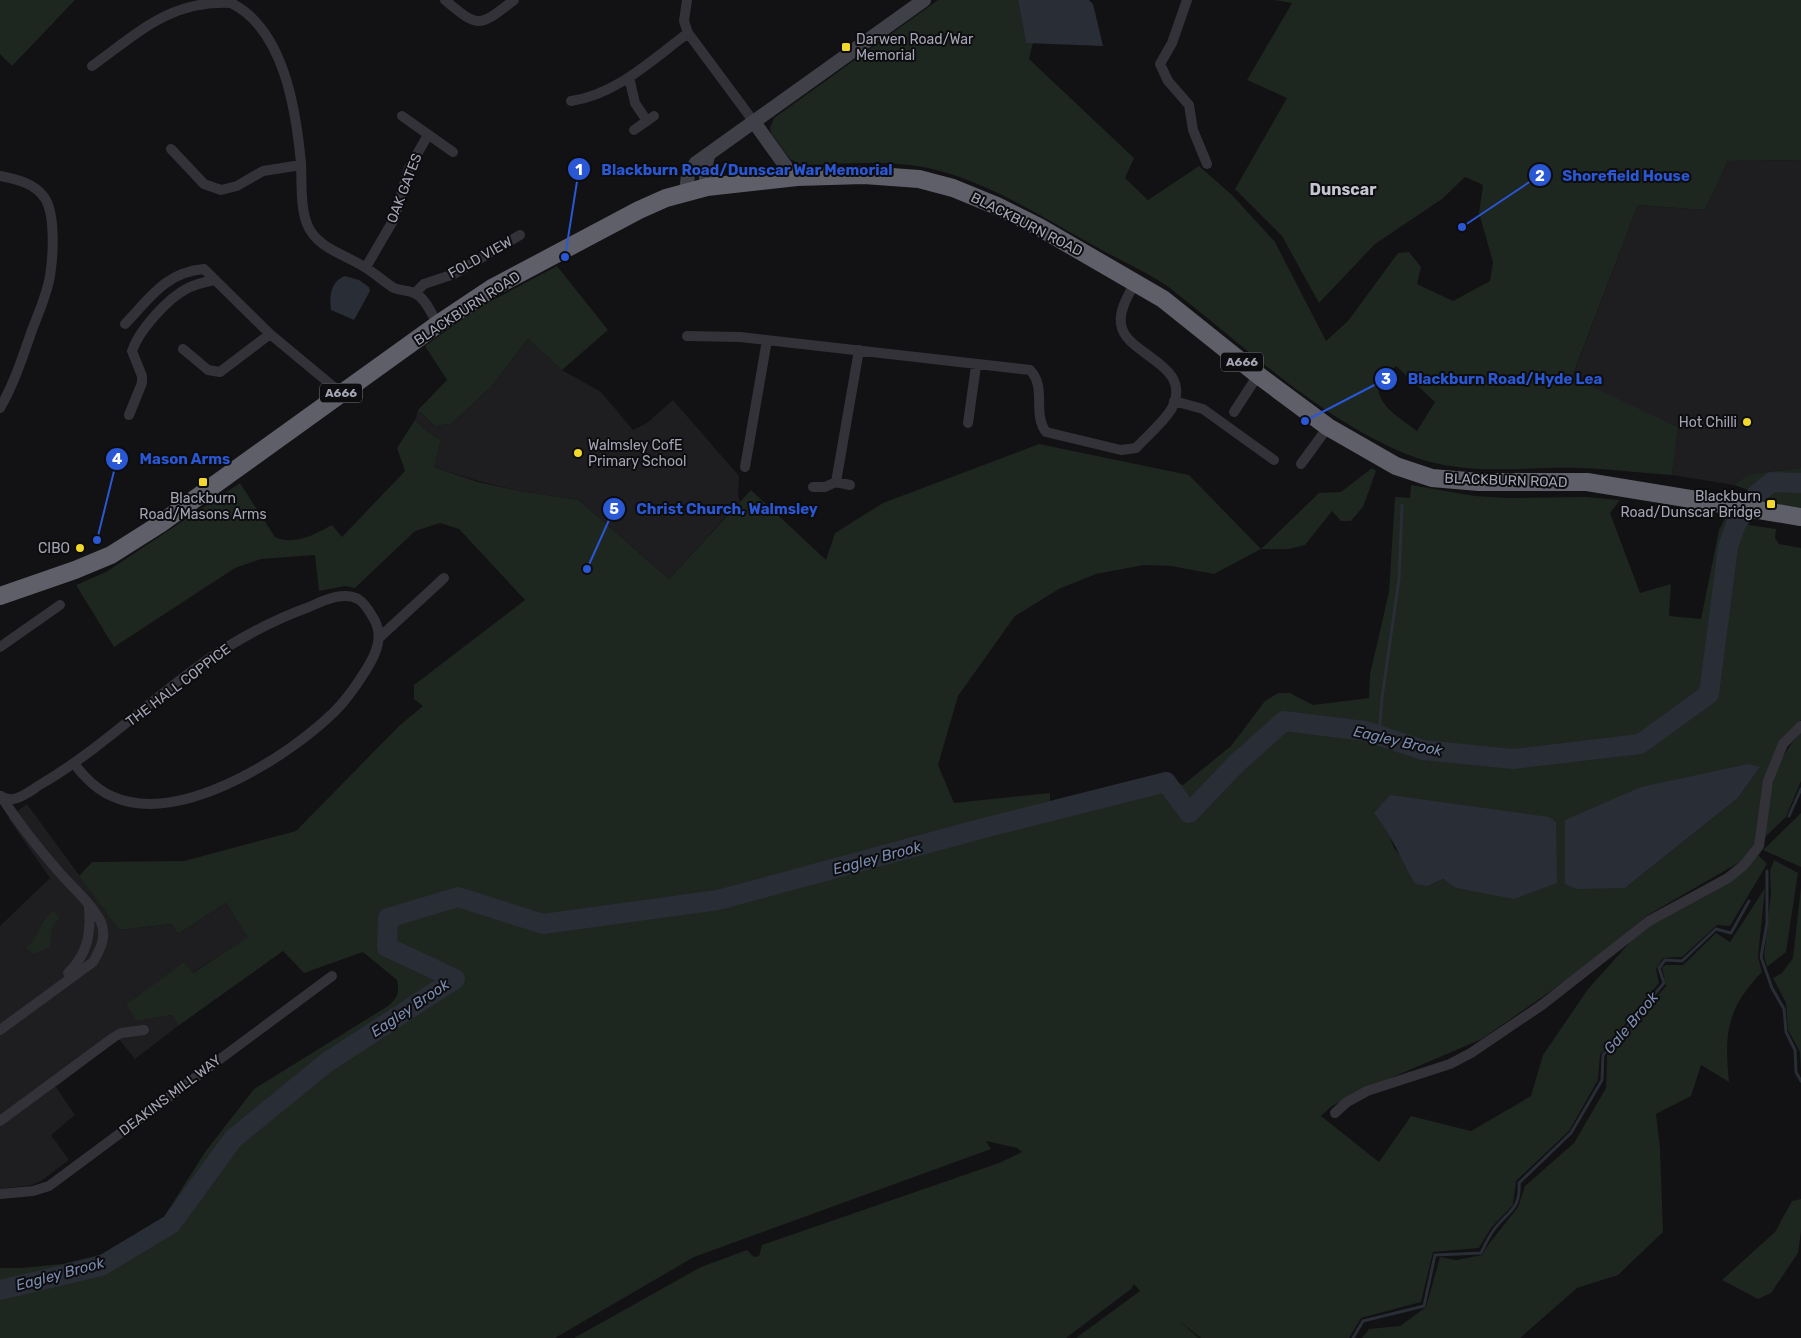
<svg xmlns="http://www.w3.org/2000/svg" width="1801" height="1338" font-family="Rubik,sans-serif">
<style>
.built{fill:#1e1d20}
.green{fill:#1e2620;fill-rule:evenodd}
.water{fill:#282d36}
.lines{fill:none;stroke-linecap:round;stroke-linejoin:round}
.stream{stroke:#282d36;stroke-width:3}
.river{stroke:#282d36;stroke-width:20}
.street{stroke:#333238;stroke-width:10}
.secondary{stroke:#404148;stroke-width:14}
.highway{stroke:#5e5f69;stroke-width:18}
.poi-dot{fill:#f1d82b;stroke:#0d0c0e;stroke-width:2}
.labels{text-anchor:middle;stroke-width:4;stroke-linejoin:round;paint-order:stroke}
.shield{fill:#0d0c0e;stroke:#767682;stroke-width:1}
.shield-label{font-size:12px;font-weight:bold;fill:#a3a4b4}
.poi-label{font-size:14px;fill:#a3a4b4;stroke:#0d0c0e;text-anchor:end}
.street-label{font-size:14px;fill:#a3a4b4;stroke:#0d0c0e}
.water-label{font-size:15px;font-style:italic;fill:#798baf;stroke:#0d0c0e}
.quarter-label{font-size:16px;font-weight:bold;fill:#c4c4d0;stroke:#0d0c0e}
.leader{fill:none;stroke:#2a57d4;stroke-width:2}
.callout-dot{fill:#2a57d4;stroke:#0d0c0e;stroke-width:2}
.mark-label{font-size:15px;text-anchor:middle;font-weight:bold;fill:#fff}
.callout-label{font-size:15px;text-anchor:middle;font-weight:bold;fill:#2a57d4;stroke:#0d0c0e;stroke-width:4;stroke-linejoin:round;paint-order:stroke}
</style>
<rect width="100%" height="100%" fill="#121113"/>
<path class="built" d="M 1801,160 L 1801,468 L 1750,474 L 1734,485 L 1672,475 L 1678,427 L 1572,378 L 1638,205 L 1705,210 L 1728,161 Z
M 528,339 L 562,370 L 601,392 L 633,430 L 647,423 L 673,400 L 739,476 L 738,496 L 740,501 L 669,579 L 579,500 L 519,491 L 478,481 L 434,467 L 441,440 L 429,433 L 415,420 L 418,410 L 435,426 L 451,424 L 491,387 Z
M 27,804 L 119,930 L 171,924 L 178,934 L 226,903 L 249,937 L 192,973 L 184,962 L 137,1021 L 172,1015 L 178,1026 L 135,1059 L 119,1039 L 56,1087 L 75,1115 L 51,1135 L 69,1160 L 41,1181 L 32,1185 L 0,1189 L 0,926 L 50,878 L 8,818 Z"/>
<path class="green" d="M 0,0 L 75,0 L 12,66 L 0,54 Z
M 938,0 L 1018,0 L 1026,42 L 1033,43 L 1029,59 L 1134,158 L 1125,178 L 1148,200 L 1199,166 L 1232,195 L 1275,242 L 1326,341 L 1348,321 L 1398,253 L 1409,252 L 1421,267 L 1417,284 L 1453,301 L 1490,281 L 1493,262 L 1479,213 L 1483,185 L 1465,177 L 1442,199 L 1375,244 L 1319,303 L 1282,236 L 1235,189 L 1287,98 L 1247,80 L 1292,3 L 1274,0 L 1801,0 L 1801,160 L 1728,161 L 1705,210 L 1638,205 L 1572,377 L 1678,427 L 1672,475 C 1642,473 1611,469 1581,468 C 1520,466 1465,478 1406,454 C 1317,417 1246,347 1171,289 C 1150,273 1123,262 1100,249 C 1049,221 992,184 936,170 C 893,159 846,164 802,165 L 790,159 L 771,133 L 770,128 L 774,118 ZM 1396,366 L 1435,402 L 1417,431 C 1402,419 1378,407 1378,386 Z
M 557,266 L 608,330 L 562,370 L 528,339 L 491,387 L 451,424 L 435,426 L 418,410 L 447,380 L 425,346 L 476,309 Z
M 415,420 L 429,433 L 441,440 L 434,467 L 478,482 L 519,491 L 579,500 L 669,579 L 751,490 L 826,560 L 835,533 L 883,503 L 1039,444 L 1189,475 L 1261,549 L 1319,493 L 1341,492 L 1372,468 L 1376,471 L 1363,507 L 1351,521 L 1341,521 L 1332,511 L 1305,545 L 1289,549 L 1261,549 L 1214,574 L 1171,566 L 1144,565 L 1096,574 L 1059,589 L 1015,616 L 958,696 L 938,765 L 954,803 L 1050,793 L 1050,806 L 1084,800 L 1089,795 L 1166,778 L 1183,785 L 1231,746 L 1265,701 L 1278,693 L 1290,693 L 1313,705 L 1369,698 L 1370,674 L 1389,592 L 1395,497 L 1410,498 L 1411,485 L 1475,496 L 1509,498 L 1586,497 L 1620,500 L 1610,513 L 1640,593 L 1671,584 L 1669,616 L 1701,619 L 1719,530 L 1725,518 L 1749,525 L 1776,529 L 1775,538 L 1779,544 L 1801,548 L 1801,720 L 1779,743 L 1756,842 L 1745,859 L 1648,915 L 1568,979 L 1482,1039 L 1386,1080 L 1332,1106 L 1321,1116 L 1379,1162 L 1411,1116 L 1471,1131 L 1531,1096 L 1543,1055 L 1588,989 L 1632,940 L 1655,922 L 1758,855 L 1767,864 L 1730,926 L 1717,925 L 1682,957 L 1663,958 L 1656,969 L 1659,983 L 1600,1055 L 1598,1080 L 1569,1131 L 1516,1181 L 1513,1205 L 1491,1228 L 1479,1248 L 1433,1252 L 1421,1302 L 1361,1318 L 1349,1338 L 1201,1338 L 1178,1320 L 1199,1338 L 1076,1338 L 1140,1291 L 1134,1284 L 1131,1289 L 1066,1338 L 574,1338 L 701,1267 L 747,1250 L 754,1257 L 759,1256 L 762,1245 L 999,1163 L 1022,1152 L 1017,1148 L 986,1141 L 991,1149 L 694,1257 L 555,1338 L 0,1338 L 0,1268 L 21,1268 L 62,1264 L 111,1252 L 162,1220 L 205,1152 L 254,1089 L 388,1006 C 397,998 400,993 397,980 L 363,952 L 304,973 L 283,951 L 178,1026 L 172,1015 L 137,1021 L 126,1005 L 184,962 L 193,973 L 248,937 L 226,903 L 178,934 L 171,924 L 119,930 L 79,876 L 92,862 L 184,861 L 296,831 L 399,726 L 423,706 L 414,699 L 414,685 L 525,600 L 459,529 L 440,523 L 415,531 L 355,588 L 345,586 L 319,591 L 315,555 L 261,559 L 235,568 L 114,647 L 76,585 L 106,572 L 240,483 L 275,537 C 295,546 315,534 332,525 L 342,537 L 405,471 L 397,448 ZM 1760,767 L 1738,798 L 1625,888 ZM 1387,829 L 1476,891 L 1457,888 L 1443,879 L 1428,886 L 1394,848 Z
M 1801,468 L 1801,478 L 1773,477 L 1751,491 L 1734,485 L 1749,474 Z
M 1775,487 L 1801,489 L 1801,508 L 1761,502 Z
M 1801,732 L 1801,781 L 1786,817 L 1763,839 C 1769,798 1771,765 1801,732 Z
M 1801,813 L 1801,867 L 1763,850 Z
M 1774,860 L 1798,873 L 1786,952 L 1767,967 L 1764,956 L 1771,894 L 1770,871 Z
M 1801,887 L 1801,1072 L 1800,1052 L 1788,1030 L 1786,1003 L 1773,978 L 1782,973 L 1793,958 Z
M 1765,888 L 1758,957 L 1762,972 C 1727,1008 1724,1033 1729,1082 L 1701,1065 L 1691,1096 L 1656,1114 L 1660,1148 L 1663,1232 L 1618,1275 L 1577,1288 L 1520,1338 L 1362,1338 L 1369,1329 L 1400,1326 L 1426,1307 L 1440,1257 L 1456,1260 L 1482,1255 L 1488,1245 L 1518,1207 L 1525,1186 L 1574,1143 L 1606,1088 L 1607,1055 L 1666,986 L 1662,967 L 1666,965 L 1683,965 L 1716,933 L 1730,942 Z
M 54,910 L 59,918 L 52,928 L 50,947 L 34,954 L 26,948 C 41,935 37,924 54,910 Z
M 1801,1199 L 1801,1231 L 1798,1253 L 1771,1293 L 1758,1299 L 1722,1280 L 1775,1232 L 1792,1201 Z"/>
<path class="water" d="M 1018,0 L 1089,0 L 1093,4 L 1103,46 L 1026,43 Z
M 345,276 L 359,280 L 369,287 L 370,291 L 354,320 L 331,310 C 329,295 331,281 345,276 Z
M 1748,764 L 1760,767 L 1738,798 L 1625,888 L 1576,889 L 1565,884 L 1565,820 L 1641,787 Z
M 1390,795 L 1549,817 L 1556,822 L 1557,883 L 1514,899 L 1456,888 L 1443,879 L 1428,886 L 1415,884 C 1402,861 1391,834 1374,813 Z"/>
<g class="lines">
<path class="stream" d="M 1379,736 L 1382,698 L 1399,579 L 1402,505
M 1789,816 L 1801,789
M 1767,871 L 1767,923 L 1761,957 L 1772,988 L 1784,1009 L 1786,1032 L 1795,1050 L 1796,1072 L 1801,1081
M 1353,1338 L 1363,1321 L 1424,1306 L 1435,1255 L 1481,1253 C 1485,1245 1488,1238 1493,1231 C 1506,1212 1521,1211 1519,1183 L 1571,1133 L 1602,1080 L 1603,1055 L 1664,983 L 1659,968 L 1665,960 L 1682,961 L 1716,929 L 1731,933 L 1749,901"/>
<path class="river" d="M 0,1290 L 101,1266 L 171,1224 L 233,1139 L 326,1063 L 455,979 L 387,947 L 388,918 L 458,897 L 543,924 L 718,900 L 980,829 L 1166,782 L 1189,813 L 1236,764 L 1284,721 L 1365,731 L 1423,750 L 1513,759 L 1640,744 L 1709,694 L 1728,547 L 1736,524 L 1757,494 L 1772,482 L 1801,483"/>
<path class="street" d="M 232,0 L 231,3 C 284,29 296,110 301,163 C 302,182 300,205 307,224 C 317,249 345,254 366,268 C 376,274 384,282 394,288 C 401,291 409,290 416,294 C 426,299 432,315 438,324
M 445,0 C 479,29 479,27 514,0
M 687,0 L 684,21 L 688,33 L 754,122
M 1187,0 L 1172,43 L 1160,64 L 1168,81 L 1189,105 L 1193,130 L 1207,164
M 92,66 C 138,33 170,0 231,3
M 629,77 L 635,103 L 647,121
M 571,101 C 616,95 653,59 688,33
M 402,116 L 453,152
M 634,130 L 654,116
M 171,149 L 204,184 L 221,190 L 237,186 L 263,171 L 301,165
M 0,176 C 16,179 34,183 44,197 C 56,213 53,257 50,276 C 47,294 39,312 32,330 C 23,356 14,384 0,408
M 366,267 L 394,219 L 409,168 L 428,135
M 415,293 L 424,284 L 454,274 L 520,235
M 125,324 C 150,298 166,272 204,269 L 270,334 L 341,393
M 687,336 L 740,337 L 1030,370 C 1047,387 1032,414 1046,432 L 1121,450 L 1136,448 C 1147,436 1164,422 1172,408 C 1194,363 1125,356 1121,324 C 1119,309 1129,294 1136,281
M 183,349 L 208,370 L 220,372 L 270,334
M 1174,401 L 1203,409 L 1274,460
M 1234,412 L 1258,375
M 129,415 L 142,383 L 142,376 L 132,351 C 139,330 168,298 188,288 C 196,284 205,282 214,280
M 968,423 L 976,366
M 1301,464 L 1328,427
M 745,467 L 767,340
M 836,482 L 850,485
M 813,487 L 825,487 L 836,482 L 859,350
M 380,637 L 444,578
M 0,647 L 60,605
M 1,797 C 5,798 9,800 13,799 C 23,798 34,788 43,783 C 102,748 150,700 207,660 C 238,639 273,620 309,607 C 323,601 343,591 358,599 C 365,603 370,612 374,619 C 384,637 376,654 366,670 C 356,686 345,702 332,714 C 287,757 194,815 130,802 C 105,797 90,784 75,765
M 68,973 C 88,954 91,933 89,907
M 0,1030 L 93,962 C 100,950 107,937 101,922 C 92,904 73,888 59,872 C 39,849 18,823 1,796
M 1335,1113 L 1347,1102 L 1367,1091 L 1450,1064 L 1471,1053 L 1542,1005 L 1649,921 L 1728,878 L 1744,865 L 1759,846 L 1768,781 L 1783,744 L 1801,726
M 0,1121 L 114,1037 L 121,1033 L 144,1030
M 0,1194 L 33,1191 L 49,1186 L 332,976"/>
<path class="secondary" d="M 754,122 L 787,168 L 797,177
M 707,187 L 705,168 L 708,156
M 686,193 L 688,175 L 696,163 L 924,0"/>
<path class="highway" d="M 0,596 L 75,570 L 111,555 L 160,524 L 438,324 L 492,288 L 639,210 L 666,198 L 707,187 L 797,177 L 864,175 L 919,179 L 953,188 L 997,206 L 1039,227 L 1163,299 L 1258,375 L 1328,427 L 1396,466 L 1432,478 L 1479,482 L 1587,482 L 1801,517"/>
</g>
<g class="poi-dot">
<rect x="841" y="42" width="10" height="10" rx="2.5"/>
<circle cx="1747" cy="422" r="5"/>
<circle cx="578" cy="453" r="5"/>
<rect x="198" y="477" width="10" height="10" rx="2.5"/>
<rect x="1766" y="499" width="10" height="10" rx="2.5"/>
<circle cx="80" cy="548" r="5"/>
</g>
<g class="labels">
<g class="shield">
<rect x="1221" y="352.5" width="42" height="19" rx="4"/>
<rect x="320" y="383.5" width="42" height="19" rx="4"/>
</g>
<g class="shield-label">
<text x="1242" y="366">A666</text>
<text x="341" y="397">A666</text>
</g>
<g class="poi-label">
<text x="856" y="44" text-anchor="start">Darwen Road/War<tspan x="856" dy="16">Memorial</tspan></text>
<text x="1737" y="427">Hot Chilli</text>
<text x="588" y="450" text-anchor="start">Walmsley CofE<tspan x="588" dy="16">Primary School</tspan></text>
<text x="1761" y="501">Blackburn<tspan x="1761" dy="16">Road/Dunscar Bridge</tspan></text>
<text x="203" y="503" text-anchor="middle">Blackburn<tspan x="203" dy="16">Road/Masons Arms</tspan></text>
<text x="70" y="553">CIBO</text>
</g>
<g class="street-label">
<text transform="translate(404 188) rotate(-69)" y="5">OAK GATES</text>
<text transform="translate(1027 224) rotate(27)" y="5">BLACKBURN ROAD</text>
<text transform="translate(480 257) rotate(-29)" y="5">FOLD VIEW</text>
<text transform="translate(467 308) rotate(-33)" y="5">BLACKBURN ROAD</text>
<text transform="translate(1506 480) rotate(2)" y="5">BLACKBURN ROAD</text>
<text transform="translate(178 685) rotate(-37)" y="5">THE HALL COPPICE</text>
<text transform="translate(170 1095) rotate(-37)" y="5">DEAKINS MILL WAY</text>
</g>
<g class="water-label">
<text transform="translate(1398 741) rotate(13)" y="5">Eagley Brook</text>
<text transform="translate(877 858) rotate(-15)" y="5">Eagley Brook</text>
<text transform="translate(410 1008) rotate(-34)" y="5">Eagley Brook</text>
<text transform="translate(1631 1023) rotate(-50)" y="5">Gale Brook</text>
<text transform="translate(60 1274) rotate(-15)" y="5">Eagley Brook</text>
</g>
<g class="quarter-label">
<text x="1343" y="195">Dunscar</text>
</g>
</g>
<path class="leader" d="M565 257L579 169M1462 227L1540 175M1305 421L1386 379M97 540L117 459M587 569L614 509"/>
<g class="callout-dot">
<circle cx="565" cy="257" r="5"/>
<circle cx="1462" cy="227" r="5"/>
<circle cx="1305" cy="421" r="5"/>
<circle cx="97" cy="540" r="5"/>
<circle cx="587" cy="569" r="5"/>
<circle cx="579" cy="169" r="12"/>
<circle cx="1540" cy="175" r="12"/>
<circle cx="1386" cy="379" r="12"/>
<circle cx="117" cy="459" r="12"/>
<circle cx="614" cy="509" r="12"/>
</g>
<g class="mark-label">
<text x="579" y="175">1</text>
<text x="1540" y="181">2</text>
<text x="1386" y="384">3</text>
<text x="117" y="464">4</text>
<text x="614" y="514">5</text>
</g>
<g class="callout-label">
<text x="747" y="175">Blackburn Road/Dunscar War Memorial</text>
<text x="1626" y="181">Shorefield House</text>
<text x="1505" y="384">Blackburn Road/Hyde Lea</text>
<text x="185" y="464">Mason Arms</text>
<text x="727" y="514">Christ Church, Walmsley</text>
</g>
</svg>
